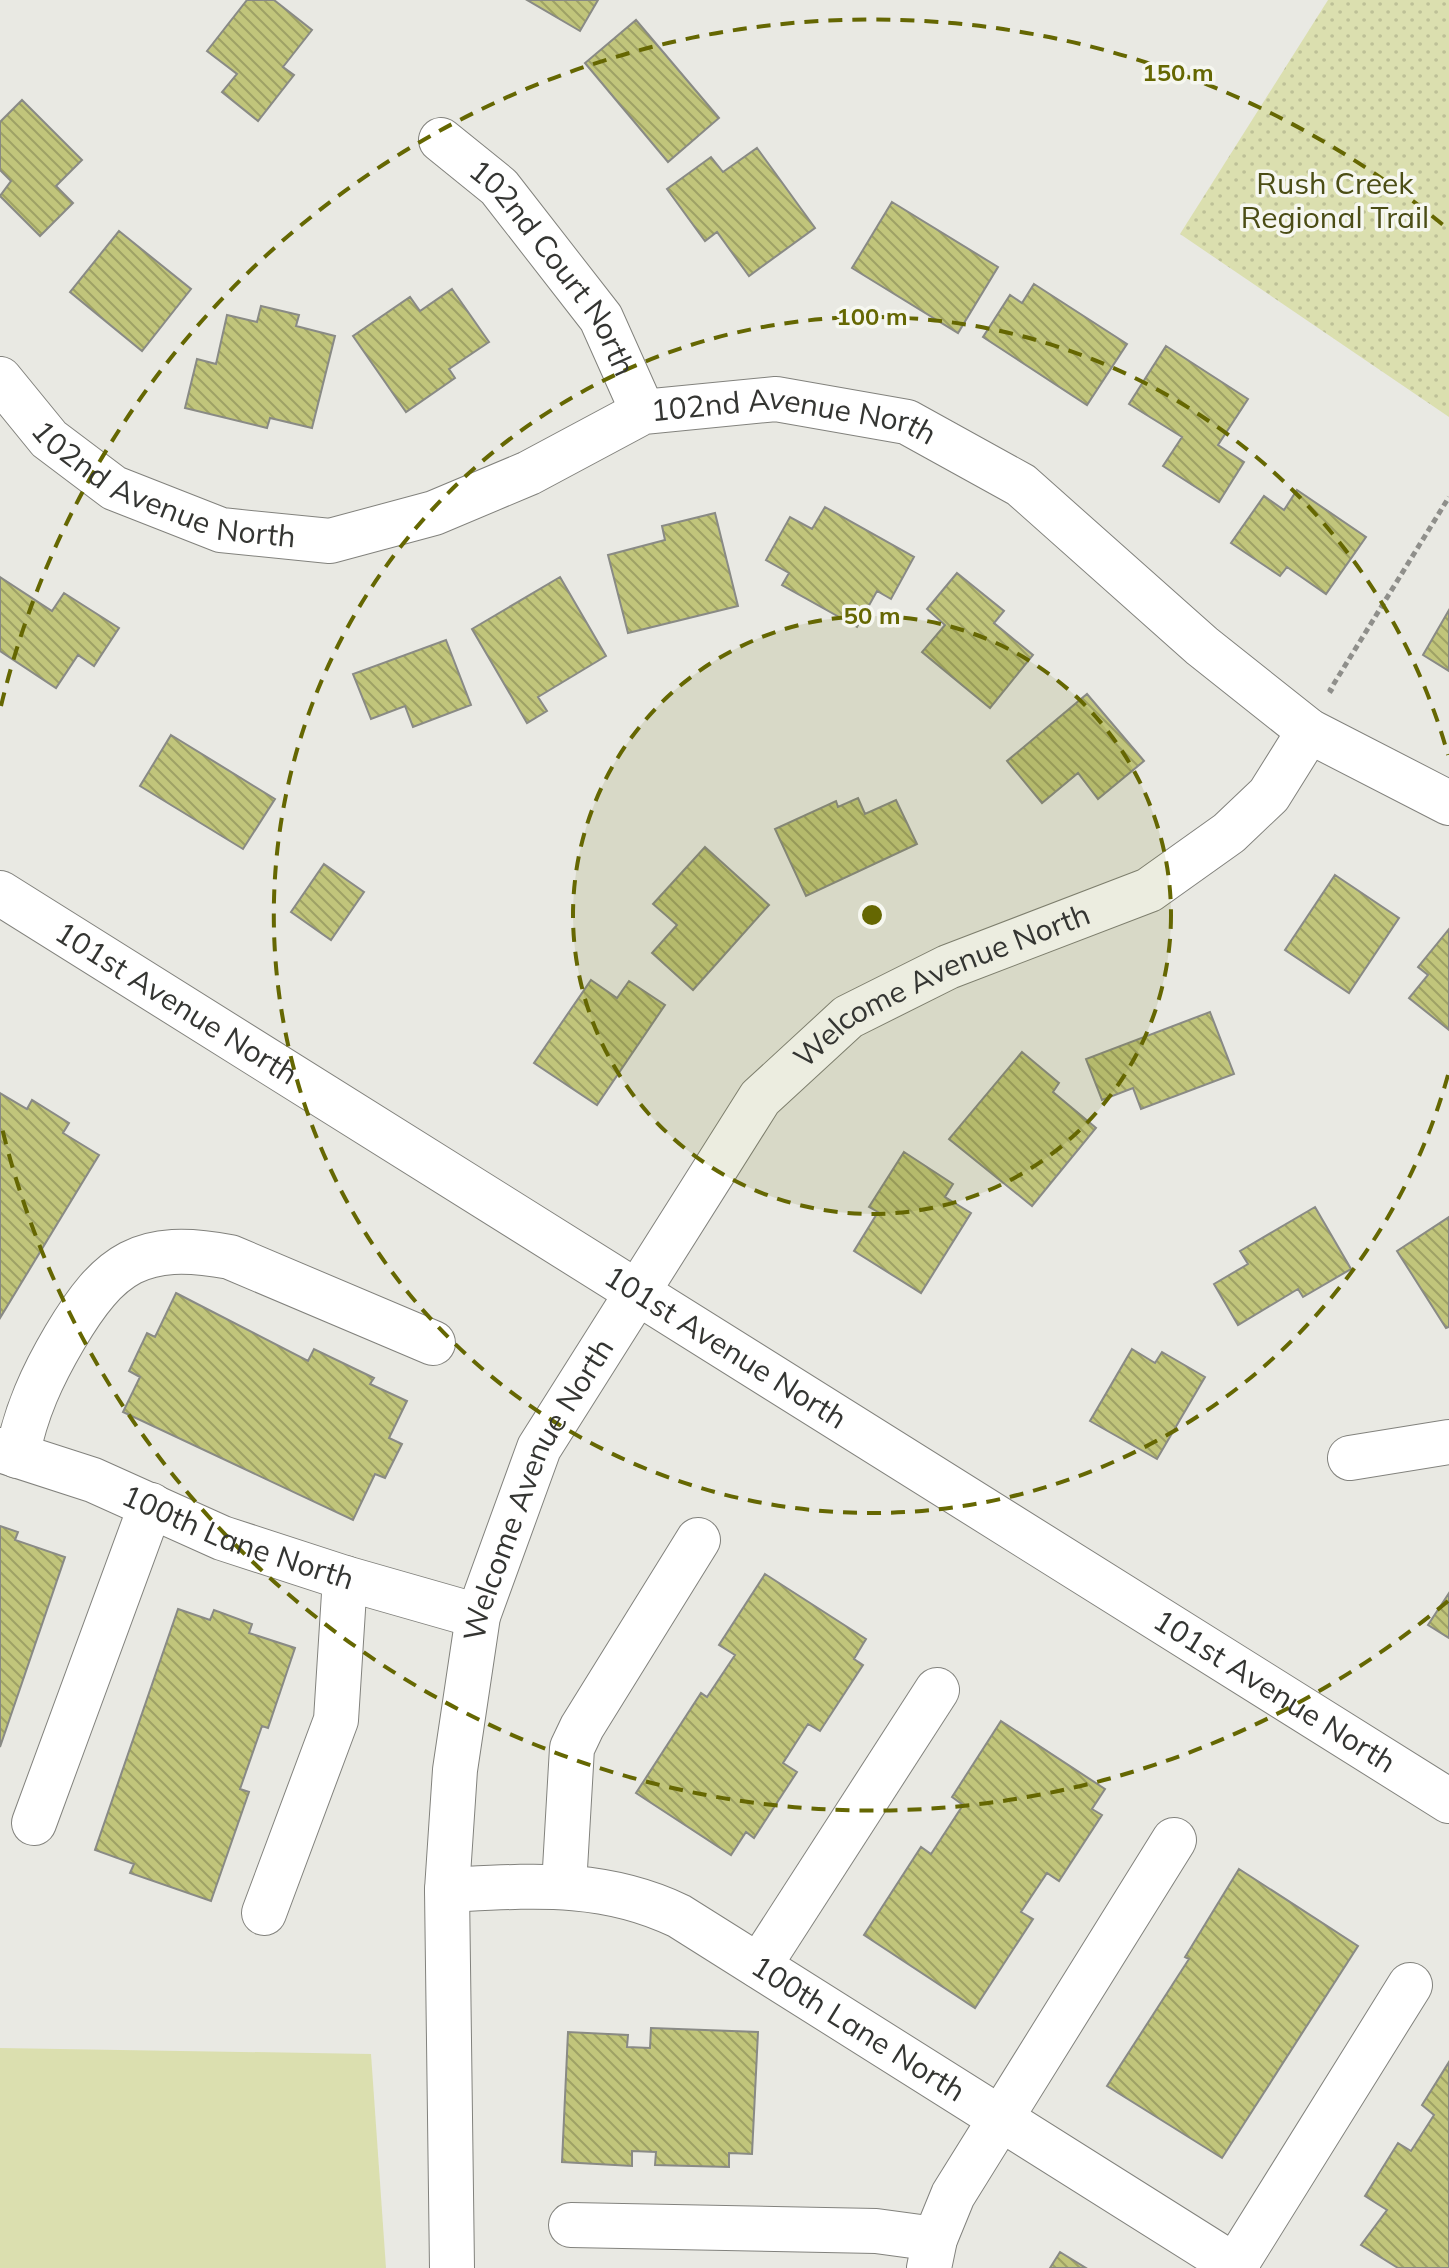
<svg xmlns="http://www.w3.org/2000/svg" width="1449" height="2268" font-family="Mulish,sans-serif">
<style>
.grass{fill:#dbdfaf}
.park{fill:url(#park-dots)}
.building{fill:url(#building-back-hatch);stroke:#898a85;stroke-width:2}
.lines{fill:none;stroke-linecap:round;stroke-linejoin:round}
.minor-casing{stroke:#82827d;stroke-width:46}
.path{stroke:#8f8f8b;stroke-width:5;stroke-dasharray:6 4;stroke-linecap:butt}
.minor{stroke:#fff;stroke-width:44}
.ring{fill:none;stroke:#656702;stroke-width:4;stroke-dasharray:14 10}
.labels{text-anchor:middle;stroke-width:7;stroke-linejoin:round;paint-order:stroke}
.park-label{font-size:30px;fill:#4b4d15;stroke:#f6f7f0}
.street-label{font-size:30px;fill:#343532;stroke:#f6f7f0}
.centre{fill:#656702;stroke:#f6f7f0;stroke-width:4}
.ring-label{font-size:24px;text-anchor:middle;font-weight:bold;fill:#656702;stroke:#f6f7f0;stroke-width:7;stroke-linejoin:round;paint-order:stroke}
</style>
<defs>
<pattern id="park-dots" width="8" height="8" patternUnits="userSpaceOnUse" patternTransform="scale(2)"><rect width="8" height="8" fill="#dbdfaf"/><path d="M2 2h.1M6 6h.1" fill="none" stroke="#bdc097" stroke-width="1.8" stroke-linecap="round"/></pattern>
<pattern id="building-back-hatch" width="6" height="6" patternUnits="userSpaceOnUse" patternTransform="scale(2)"><rect width="6" height="6" fill="#c1c57b"/><path d="M-1 5l2 2M0 0l6 6M5-1l2 2" fill="none" stroke="#9ea165"/></pattern>
</defs>
<rect width="100%" height="100%" fill="#e9e9e3"/>
<path class="grass" d="M 0,2048 L 371,2054 L 386,2268 L 0,2268 Z"/>
<path class="park" d="M 1328,0 L 1449,0 L 1449,417 L 1180,234 Z"/>
<path class="building" d="M 247,0 L 274,0 L 312,30 L 283,67 L 294,75 L 258,121 L 222,92 L 237,74 L 207,51 Z
M 527,0 L 598,0 L 580,31 Z
M 636,20 L 719,118 L 668,162 L 585,63 Z
M 22,100 L 82,160 L 56,186 L 73,203 L 40,236 L 0,196 L 11,181 L 0,170 L 0,122 Z
M 757,148 L 815,228 L 749,276 L 717,232 L 705,241 L 667,189 L 711,157 L 723,172 Z
M 892,202 L 998,267 L 958,333 L 852,268 Z
M 119,231 L 191,289 L 142,351 L 70,292 Z
M 1034,284 L 1127,344 L 1087,405 L 983,337 L 1010,295 L 1022,303 Z
M 452,289 L 489,342 L 449,369 L 455,378 L 406,412 L 353,336 L 410,297 L 420,311 Z
M 261,306 L 299,315 L 296,326 L 335,336 L 312,428 L 270,418 L 267,428 L 185,408 L 197,359 L 216,364 L 227,315 L 257,322 Z
M 1166,346 L 1248,399 L 1218,445 L 1244,462 L 1219,502 L 1163,466 L 1182,437 L 1129,404 Z
M 1297,490 L 1366,537 L 1326,594 L 1287,567 L 1280,576 L 1231,543 L 1264,496 L 1284,510 Z
M 825,507 L 914,557 L 891,599 L 877,591 L 857,627 L 782,585 L 789,573 L 766,560 L 790,517 L 812,529 Z
M 715,513 L 738,606 L 628,633 L 608,555 L 665,540 L 662,526 Z
M 957,573 L 1004,611 L 994,623 L 1033,655 L 990,708 L 922,652 L 945,625 L 927,609 Z
M 0,577 L 52,611 L 64,593 L 119,628 L 94,666 L 78,655 L 56,688 L 0,651 Z
M 560,577 L 606,656 L 538,697 L 547,711 L 527,723 L 472,629 Z
M 1449,610 L 1449,671 L 1423,655 Z
M 446,640 L 471,705 L 413,727 L 405,706 L 371,719 L 353,674 Z
M 1087,694 L 1144,761 L 1098,799 L 1078,773 L 1042,803 L 1007,761 Z
M 171,735 L 275,799 L 243,849 L 140,786 Z
M 858,798 L 865,814 L 896,800 L 917,844 L 806,896 L 775,829 L 836,801 L 838,807 Z
M 705,847 L 769,905 L 693,990 L 652,953 L 677,925 L 653,904 Z
M 324,864 L 364,892 L 331,940 L 291,912 Z
M 1335,875 L 1399,918 L 1349,993 L 1285,950 Z
M 1449,929 L 1449,1030 L 1409,998 L 1428,975 L 1418,967 Z
M 591,980 L 617,998 L 629,981 L 665,1005 L 597,1105 L 534,1063 Z
M 1210,1012 L 1234,1074 L 1141,1109 L 1133,1088 L 1102,1100 L 1086,1059 Z
M 1022,1052 L 1059,1083 L 1053,1092 L 1096,1128 L 1032,1206 L 949,1139 Z
M 0,1093 L 27,1109 L 32,1100 L 69,1123 L 63,1133 L 99,1155 L 0,1318 Z
M 904,1152 L 953,1184 L 945,1197 L 971,1213 L 921,1293 L 854,1251 L 878,1212 L 869,1207 Z
M 1315,1207 L 1351,1269 L 1303,1297 L 1298,1289 L 1238,1325 L 1214,1284 L 1248,1264 L 1240,1251 Z
M 1449,1217 L 1449,1327 L 1446,1328 L 1397,1251 Z
M 176,1293 L 308,1361 L 314,1349 L 374,1378 L 370,1384 L 407,1401 L 389,1438 L 402,1444 L 385,1478 L 375,1474 L 353,1520 L 123,1412 L 140,1377 L 129,1371 L 147,1333 L 155,1337 Z
M 1132,1349 L 1155,1363 L 1162,1352 L 1205,1377 L 1157,1459 L 1090,1421 Z
M 0,1526 L 18,1532 L 15,1540 L 65,1557 L 0,1747 Z
M 765,1574 L 866,1639 L 854,1659 L 863,1665 L 820,1731 L 808,1724 L 783,1763 L 797,1772 L 754,1838 L 746,1832 L 731,1855 L 636,1793 L 701,1693 L 707,1697 L 735,1655 L 719,1645 Z
M 1449,1593 L 1449,1638 L 1428,1625 Z
M 178,1609 L 210,1620 L 214,1610 L 252,1624 L 249,1633 L 295,1648 L 268,1728 L 262,1726 L 240,1789 L 249,1792 L 211,1901 L 130,1873 L 134,1864 L 95,1850 Z
M 1001,1721 L 1105,1789 L 1092,1809 L 1102,1815 L 1059,1881 L 1047,1873 L 1021,1912 L 1033,1919 L 975,2008 L 864,1935 L 921,1847 L 931,1854 L 963,1805 L 952,1797 Z
M 1239,1869 L 1358,1946 L 1222,2158 L 1107,2086 L 1189,1959 L 1185,1957 Z
M 651,2028 L 758,2032 L 752,2154 L 729,2153 L 729,2167 L 655,2165 L 656,2152 L 632,2151 L 632,2166 L 562,2162 L 568,2032 L 628,2035 L 627,2047 L 650,2048 Z
M 1449,2062 L 1449,2268 L 1398,2268 L 1361,2245 L 1387,2210 L 1365,2196 L 1398,2143 L 1411,2151 L 1434,2115 L 1422,2105 Z
M 1060,2252 L 1086,2268 L 1050,2268 Z"/>
<g class="lines">
<g class="minor-casing">
<g id="minor">
<path id="s1" d="M 441,140 L 499,187 L 601,318 L 643,412"/>
<path id="s2" d="M 0,379 L 49,439 L 114,488 L 221,530 L 330,541 L 434,513 L 529,473 L 643,412 L 776,399 L 907,422 L 1021,485 L 1202,646 L 1309,731 L 1449,803"/>
<path id="s3" d="M 0,893 L 1449,1801"/>
<path id="s4" d="M 0,1450 L 93,1480 L 222,1538 L 345,1578 L 478,1616"/>
<path d="M 17,1456 C 26,1411 42,1376 65,1337 C 109,1263 141,1240 230,1257 L 433,1343"/>
<path d="M 1350,1458 L 1449,1442"/>
<path d="M 34,1823 L 151,1505"/>
<path d="M 564,1886 L 572,1748 L 582,1727 L 698,1540"/>
<path id="s5" d="M 447,1890 C 530,1886 602,1879 679,1916 L 1238,2268"/>
<path d="M 264,1913 L 336,1720 L 345,1578"/>
<path d="M 759,1966 L 937,1690"/>
<path d="M 571,2225 L 876,2231 L 935,2239"/>
<path d="M 1235,2266 L 1410,1985"/>
<path id="s6" d="M 452,2268 L 447,1890 L 455,1770 L 478,1616 L 539,1448 L 760,1098 L 848,1017 L 948,967 L 1149,890 L 1229,833 L 1269,795 L 1309,731"/>
<path d="M 929,2268 L 935,2239 L 953,2195 L 1174,1840"/>
</g>
</g>
<path class="path" d="M 1333,692 L 1330,690 L 1449,497"/>
<use href="#minor" class="minor"/>
</g>
<circle cx="872" cy="915" r="299" fill="#656702" fill-opacity=".12"/>
<g class="ring">
<circle cx="872" cy="915" r="299"/>
<path d="M1448 1075A598 598 0 1 1 1448 755"/>
<path d="M1448 1601A896 896 0 0 1 1 1124M1 706A896 896 0 0 1 1448 229"/>
</g>
<g class="labels">
<g class="park-label">
<text x="1335" y="194">Rush Creek<tspan x="1335" dy="34">Regional Trail</tspan></text>
</g>
<g class="street-label">
<text dy="10" stroke="none"><textPath href="#s1" startOffset="172">102nd Court North</textPath></text>
<text dy="10" stroke="none"><textPath href="#s2" startOffset="876">102nd Avenue North</textPath></text>
<text dy="10" stroke="none"><textPath href="#s2" startOffset="204">102nd Avenue North</textPath></text>
<text dy="10" stroke="none"><textPath href="#s6" startOffset="1464">Welcome Avenue North</textPath></text>
<text dy="10" stroke="none"><textPath href="#s3" startOffset="208">101st Avenue North</textPath></text>
<text dy="10" stroke="none"><textPath href="#s3" startOffset="856">101st Avenue North</textPath></text>
<text dy="10" stroke="none"><textPath href="#s6" startOffset="794">Welcome Avenue North</textPath></text>
<text dy="10" stroke="none"><textPath href="#s4" startOffset="254">100th Lane North</textPath></text>
<text dy="10" stroke="none"><textPath href="#s3" startOffset="1504">101st Avenue North</textPath></text>
<text dy="10" stroke="none"><textPath href="#s5" startOffset="448">100th Lane North</textPath></text>
</g>
</g>
<circle cx="872" cy="915" r="12" class="centre"/>
<g class="ring-label">
<text x="1178" y="81">150 m</text>
<text x="872" y="325">100 m</text>
<text x="872" y="624">50 m</text>
</g>
</svg>
